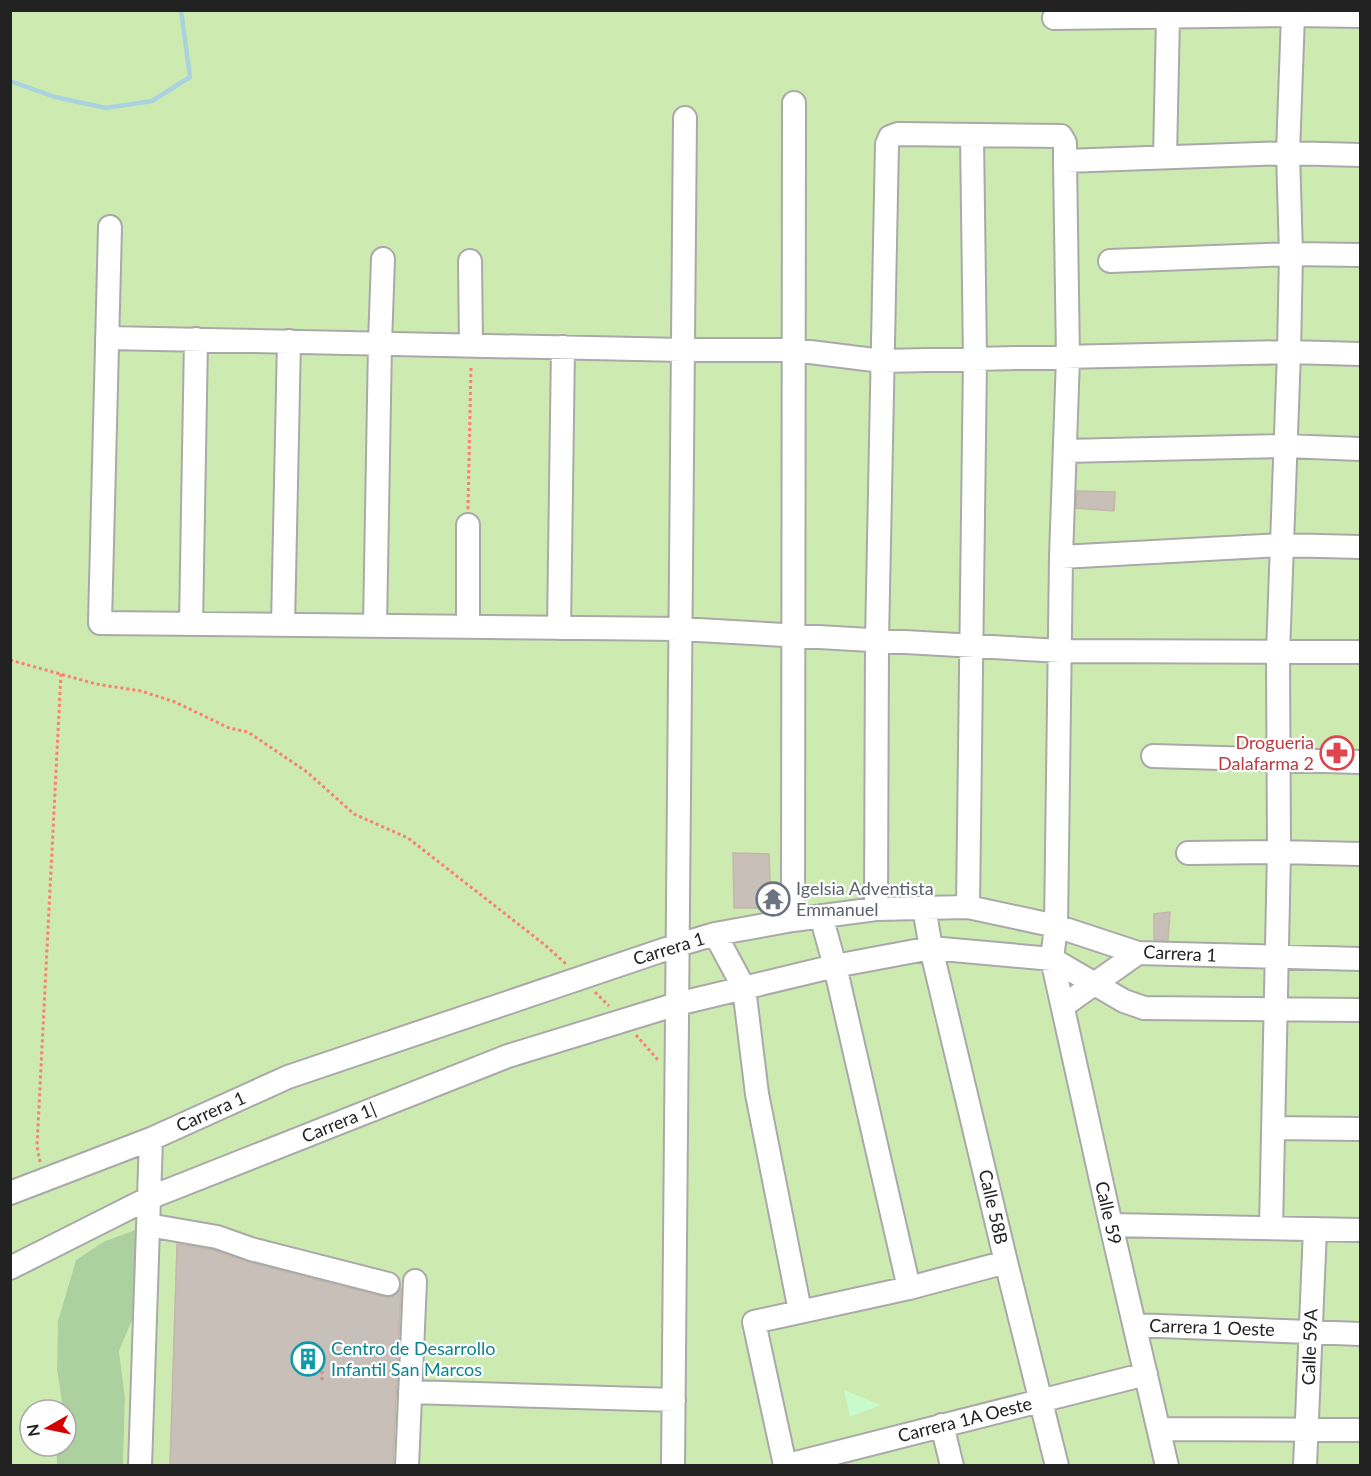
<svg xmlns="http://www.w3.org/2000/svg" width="1371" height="1476" font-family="Lato,sans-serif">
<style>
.grass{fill:#cdebb0}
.forest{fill:#add19e}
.park{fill:#c8facc}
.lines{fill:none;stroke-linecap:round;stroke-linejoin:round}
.stream{stroke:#aad3df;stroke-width:4.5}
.building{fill:#c7bfb8;stroke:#c4b6ab;stroke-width:1.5}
.minor-casing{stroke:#a9a9a9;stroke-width:26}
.path{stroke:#fa8072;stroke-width:3;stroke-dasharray:3 3;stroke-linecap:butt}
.minor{stroke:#fff;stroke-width:22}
.labels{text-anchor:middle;stroke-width:4.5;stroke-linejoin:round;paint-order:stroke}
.health-label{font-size:18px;fill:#be3a42;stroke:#fff;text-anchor:end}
.worship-label{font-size:18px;fill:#5b616d;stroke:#fff;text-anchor:start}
.street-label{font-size:18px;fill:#222;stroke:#fff}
.culture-label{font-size:18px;fill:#0d838f;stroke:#fff;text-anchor:start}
</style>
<rect width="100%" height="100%" fill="#f2efe9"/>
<path class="grass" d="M 10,11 L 1360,11 L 1360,1465 L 123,1465 L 125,1397 L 119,1351 L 132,1320 L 103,1242 L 76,1260 L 58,1321 L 57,1369 L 63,1410 L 30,1410 L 30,1446 L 56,1446 L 57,1465 L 11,1465 Z"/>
<path class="forest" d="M 138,1229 L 140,1253 L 132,1320 L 119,1351 L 125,1397 L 123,1465 L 57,1465 L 56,1446 L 66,1446 L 66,1442 L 71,1441 L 66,1422 L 66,1410 L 63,1410 L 57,1369 L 58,1321 L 76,1260 L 103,1242 Z"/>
<path class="park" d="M 844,1390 L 881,1405 L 850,1417 Z"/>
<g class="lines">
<path class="stream" d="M 10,81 L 55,97 L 106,108 L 152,101 L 190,77 L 181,10"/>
</g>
<path class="building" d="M 1077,491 L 1115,492 L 1114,511 L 1076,508 Z
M 733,853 L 769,854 L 771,908 L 734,908 Z
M 1170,912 L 1168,940 L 1154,940 L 1154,914 Z
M 177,1244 L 214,1250 L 248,1262 L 385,1297 L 392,1297 L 401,1289 L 393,1466 L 170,1466 Z"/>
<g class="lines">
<g class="minor-casing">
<path id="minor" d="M 1054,18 L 1293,15 L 1360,16
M 1165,157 L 1168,17
M 1065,161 L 1288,153 L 1360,155
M 110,227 L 100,623 L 680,629 L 1061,651 L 1360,652
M 470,261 L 471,345
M 1110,261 L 1291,254 L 1360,255
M 107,338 L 683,350 L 794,350 L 882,361 L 1289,352 L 1360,354
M 1065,451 L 1286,446 L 1360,449
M 1061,557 L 1282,545 L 1360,547
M 191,624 L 196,339
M 283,625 L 289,341
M 375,626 L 380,343 L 383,259
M 468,627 L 468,525
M 559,628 L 563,347
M 1153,756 L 1360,762
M 1188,853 L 1279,852 L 1360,854
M 968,907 L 975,359 L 972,136
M 924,908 L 931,948 L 1006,1262 L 1057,1466
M 876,909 L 877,641 L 887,144 L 890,137 L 898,134 L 1061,136 L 1065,143 L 1065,161 L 1068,358 L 1061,557 L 1056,926 L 1052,959 L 1111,1225 L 1167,1466
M 821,916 L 835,966 L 909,1288
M 793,920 L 794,103
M 715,934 L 744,988 L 757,1094 L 800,1311
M 1063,1006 L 1138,953
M 1273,1128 L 1360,1129
M 10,1193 L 151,1139 L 288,1077 L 678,945 L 715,934 L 793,920 L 876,909 L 968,907 L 1056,926 L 1138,953 L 1360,959
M 148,1225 L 217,1237 L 251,1249 L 388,1284
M 1111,1225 L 1360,1230
M 1271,1228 L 1279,852 L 1278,653 L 1289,352 L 1291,254 L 1288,153 L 1293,15
M 10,1268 L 149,1198 L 508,1056 L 677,1004 L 835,966 L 931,948 L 1052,959 L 1124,1001 L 1144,1008 L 1360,1010
M 1135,1325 L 1360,1334
M 410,1392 L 674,1400
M 942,1425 L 952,1466
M 1160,1429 L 1360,1430
M 785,1465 L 754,1322 L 909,1288 L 1006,1262
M 140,1466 L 151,1139
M 407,1466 L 415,1281
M 673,1466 L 685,118
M 784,1466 L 1146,1374
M 1305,1466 L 1315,1229"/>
</g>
<path class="path" d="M 468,509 L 471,365
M 10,660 L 96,684 L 141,691 L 175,702 L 229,728 L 248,732 L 307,772 L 354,814 L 408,838 L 545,945 L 566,964
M 595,992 L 609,1006
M 636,1035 L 658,1060
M 40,1162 L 37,1146 L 61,673
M 322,1365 L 322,1383"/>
<use href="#minor" class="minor"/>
</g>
<defs>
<g id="pharmacy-ring" transform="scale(1.725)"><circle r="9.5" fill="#fff" stroke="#e0444e" stroke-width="1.5"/><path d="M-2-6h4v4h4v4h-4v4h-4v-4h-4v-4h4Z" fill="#e0444e"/></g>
<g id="temple-ring" transform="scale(1.725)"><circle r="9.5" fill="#fff" stroke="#6b7280" stroke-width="1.5"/><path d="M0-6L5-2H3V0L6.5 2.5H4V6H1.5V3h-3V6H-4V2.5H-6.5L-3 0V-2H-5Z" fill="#6b7280"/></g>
<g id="building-ring" transform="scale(1.725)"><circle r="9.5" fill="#fff" stroke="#0f9aa8" stroke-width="1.5"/><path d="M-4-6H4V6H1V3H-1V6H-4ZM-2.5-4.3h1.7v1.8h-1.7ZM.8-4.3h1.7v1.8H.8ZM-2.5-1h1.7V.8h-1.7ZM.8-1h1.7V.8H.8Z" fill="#0f9aa8"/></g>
</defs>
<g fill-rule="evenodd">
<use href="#pharmacy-ring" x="1337" y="753"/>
<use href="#temple-ring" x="773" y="899"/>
<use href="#building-ring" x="308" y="1359"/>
</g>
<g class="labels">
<g class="health-label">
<text x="1314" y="749">Drogueria<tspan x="1314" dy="21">Dalafarma 2</tspan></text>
</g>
<g class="worship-label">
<text x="796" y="895">Igelsia Adventista<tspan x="796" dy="21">Emmanuel</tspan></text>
</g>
<g class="street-label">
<text transform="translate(669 949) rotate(-17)" y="6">Carrera 1</text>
<text transform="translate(1180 954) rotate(3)" y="6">Carrera 1</text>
<text transform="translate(211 1112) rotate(-24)" y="6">Carrera 1</text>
<text transform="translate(339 1123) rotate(-22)" y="6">Carrera 1|</text>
<text transform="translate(993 1207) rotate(77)" y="6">Calle 58B</text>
<text transform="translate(1108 1213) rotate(77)" y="6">Calle 59</text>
<text transform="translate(1212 1328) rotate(2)" y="6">Carrera 1 Oeste</text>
<text transform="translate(1310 1347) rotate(-88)" y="6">Calle 59A</text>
<text transform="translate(965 1420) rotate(-14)" y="6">Carrera 1A Oeste</text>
</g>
<g class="culture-label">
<text x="331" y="1355">Centro de Desarrollo<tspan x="331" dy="21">Infantil San Marcos</tspan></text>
</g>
</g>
<rect width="1371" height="1476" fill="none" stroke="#222222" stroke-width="24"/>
<g transform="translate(48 1428) rotate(261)"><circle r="28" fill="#ffffff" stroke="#a7a7a7" stroke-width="1.5"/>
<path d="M0-4.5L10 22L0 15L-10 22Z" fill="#d40000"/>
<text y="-9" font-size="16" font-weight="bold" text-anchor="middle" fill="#222222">N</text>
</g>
</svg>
